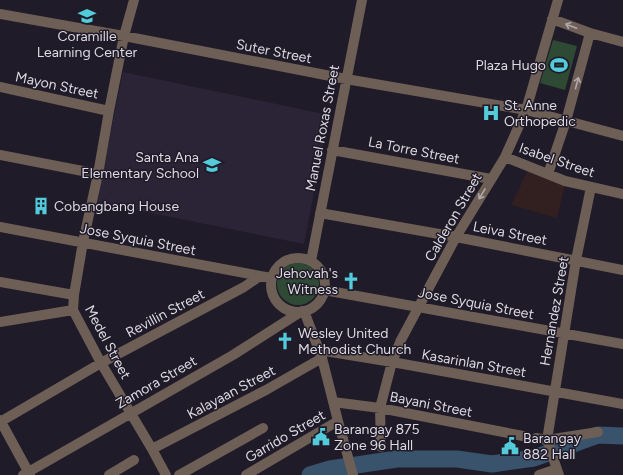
<svg xmlns="http://www.w3.org/2000/svg" width="623" height="475" font-family="Figtree,sans-serif">
<style>
.commercial{fill:#321f1f}
.built{fill:#2b2336}
.green{fill:#2e4a35}
.lines{fill:none;stroke-linecap:round;stroke-linejoin:round}
.river{stroke:#38536b;stroke-width:17}
.minor{stroke:#6d5e56;stroke-width:10}
.oneway{stroke:#b0a8aa}
.labels{text-anchor:middle;stroke-width:3;stroke-linejoin:round;paint-order:stroke}
.poi-label{font-size:14px;fill:#dcd9e2;stroke:#201b28;text-anchor:start}
.street-label{font-size:14px;fill:#dcd9e2;stroke:#201b28}
</style>
<rect width="100%" height="100%" fill="#201b28"/>
<path class="commercial" d="M 528,170 L 565,185 L 557,218 L 511,205 Z"/>
<path class="built" d="M 123,72 L 329,115 L 304,244 L 96,202 Z"/>
<path class="green" d="M 553,40 L 577,46 L 565,90 L 540,83 Z
M277 284a21 21 0 1 1 42 0a21 21 0 1 1-42 0Z"/>
<g class="lines">
<path class="river" d="M 310,475 L 330,469 L 397,459 L 457,459 L 492,464 L 534,458 L 598,435 L 623,436"/>
<path class="minor" d="M 134,0 L 124,36 L 109,111 L 98,174 L 83,242 L 74,295 L 73,310 L 101,363 L 152,449 L 166,475
M 0,14 L 124,36 L 346,79 L 526,110 L 623,136
M 552,19 L 590,33 L 623,42
M 0,87 L 109,111
M 332,150 L 491,179
M 0,155 L 98,174
M 505,157 L 565,181 L 623,194
M 548,174 L 566,121 L 590,33
M 320,213 L 456,237 L 623,270
M 0,227 L 271,278
M271 285a27 27 0 1 1 54 0a27 27 0 1 1-54 0Z
M 311,261 L 362,0
M 0,282 L 74,295
M 324,290 L 623,344
M 304,311 L 322,358 L 338,421 L 353,475
M 0,322 L 73,310
M 319,350 L 392,362 L 623,404
M 333,402 L 380,408 L 523,436
M 0,420 L 30,475
M 0,422 L 101,363 L 244,287 L 260,276
M 536,438 L 547,440 L 598,432
M 381,447 L 380,408 L 392,362 L 401,340 L 456,237 L 505,157 L 526,110 L 558,0
M 152,449 L 266,390 L 322,358
M 23,475 L 233,355 L 302,311
M 109,475 L 134,460
M 179,475 L 263,428
M 246,475 L 338,421
M 539,475 L 557,469
M 559,475 L 547,440 L 576,260 L 591,187"/>
</g>
<defs><path id="oneway-shaft" d="M-6 0H5M1.5-3L5.5 0L1.5 3" fill="none" stroke-width="1.6" stroke-linecap="round" stroke-linejoin="round"/></defs>
<g class="oneway">
<use href="#oneway-shaft" transform="translate(571 26) rotate(-159)"/>
<use href="#oneway-shaft" transform="translate(577 83) rotate(-75)"/>
<use href="#oneway-shaft" transform="translate(482 194) rotate(121)"/>
</g>
<defs>
<g id="school-bare" transform="scale(1.38)"><path d="M0-5L7-2L0 1L-7-2ZM-4 1L0 2.5L4 1V4Q0 6-4 4Z" fill="#53cbdb" stroke="#201b28" stroke-width="2.5" paint-order="stroke"/></g>
<g id="stadium-bare" transform="scale(1.38)"><path d="M0-5a6.5 5 0 1 0 0 10a6.5 5 0 1 0 0-10ZM-3.5-1.8h7v3.6h-7Z" fill="#53cbdb" stroke="#201b28" stroke-width="2.5" paint-order="stroke"/></g>
<g id="hospital-bare" transform="scale(1.38)"><path d="M-5-5h3v3.5h4V-5h3V5h-3V1.5h-4V5h-3Z" fill="#53cbdb" stroke="#201b28" stroke-width="2.5" paint-order="stroke"/></g>
<g id="building-bare" transform="scale(1.38)"><path d="M-4-6H4V6H1V3H-1V6H-4ZM-2.5-4.3h1.7v1.8h-1.7ZM.8-4.3h1.7v1.8H.8ZM-2.5-1h1.7V.8h-1.7ZM.8-1h1.7V.8H.8Z" fill="#53cbdb" stroke="#201b28" stroke-width="2.5" paint-order="stroke"/></g>
<g id="church-bare" transform="scale(1.38)"><path d="M-1.2-6h2.4v3.5h3.3v2.4h-3.3V6h-2.4V-.1h-3.3v-2.4h3.3Z" fill="#53cbdb" stroke="#201b28" stroke-width="2.5" paint-order="stroke"/></g>
<g id="civic-bare" transform="scale(1.38)"><path d="M-.6-6.5H3V-4.5H.6V-3L4-1V1h2V6H-6V1h2V-1L-.6-3ZM-1.2 2.5V6h2.4V2.5Z" fill="#53cbdb" stroke="#201b28" stroke-width="2.5" paint-order="stroke"/></g>
</defs>
<g fill-rule="evenodd">
<use href="#school-bare" x="87" y="16"/>
<use href="#stadium-bare" x="559" y="65"/>
<use href="#hospital-bare" x="491" y="113"/>
<use href="#school-bare" x="212" y="165"/>
<use href="#building-bare" x="41" y="206"/>
<use href="#church-bare" x="351" y="281"/>
<use href="#church-bare" x="285" y="341"/>
<use href="#civic-bare" x="321" y="437"/>
<use href="#civic-bare" x="510" y="446"/>
</g>
<g class="labels">
<g class="poi-label">
<text x="87" y="41" text-anchor="middle">Coramille<tspan x="87" dy="16">Learning Center</tspan></text>
<text x="546" y="70" text-anchor="end">Plaza Hugo</text>
<text x="504" y="110">St. Anne<tspan x="504" dy="16">Orthopedic</tspan></text>
<text x="199" y="162" text-anchor="end">Santa Ana<tspan x="199" dy="16">Elementary School</tspan></text>
<text x="54" y="211">Cobangbang House</text>
<text x="338" y="278" text-anchor="end">Jehovah's<tspan x="338" dy="16">Witness</tspan></text>
<text x="298" y="338">Wesley United<tspan x="298" dy="16">Methodist Church</tspan></text>
<text x="334" y="434">Barangay 875<tspan x="334" dy="16">Zone 96 Hall</tspan></text>
<text x="523" y="443">Barangay<tspan x="523" dy="16">882 Hall</tspan></text>
</g>
<g class="street-label">
<text transform="translate(274 51) rotate(11)" y="5">Suter Street</text>
<text transform="translate(57 85) rotate(12)" y="5">Mayon Street</text>
<text transform="translate(322 128) rotate(-79)" y="5">Manuel Roxas Street</text>
<text transform="translate(414 150) rotate(11)" y="5">La Torre Street</text>
<text transform="translate(557 160) rotate(19)" y="5">Isabel Street</text>
<text transform="translate(453 217) rotate(-60)" y="5">Calderon Street</text>
<text transform="translate(510 233) rotate(11)" y="5">Leiva Street</text>
<text transform="translate(138 239) rotate(11)" y="5">Jose Syquia Street</text>
<text transform="translate(476 303) rotate(11)" y="5">Jose Syquia Street</text>
<text transform="translate(554 311) rotate(-80)" y="5">Hernandez Street</text>
<text transform="translate(165 313) rotate(-28)" y="5">Revillin Street</text>
<text transform="translate(108 342) rotate(62)" y="5">Medel Street</text>
<text transform="translate(474 363) rotate(10)" y="5">Kasarinlan Street</text>
<text transform="translate(156 382) rotate(-30)" y="5">Zamora Street</text>
<text transform="translate(231 392) rotate(-28)" y="5">Kalayaan Street</text>
<text transform="translate(431 404) rotate(11)" y="5">Bayani Street</text>
<text transform="translate(285 436) rotate(-30)" y="5">Garrido Street</text>
</g>
</g>
</svg>
